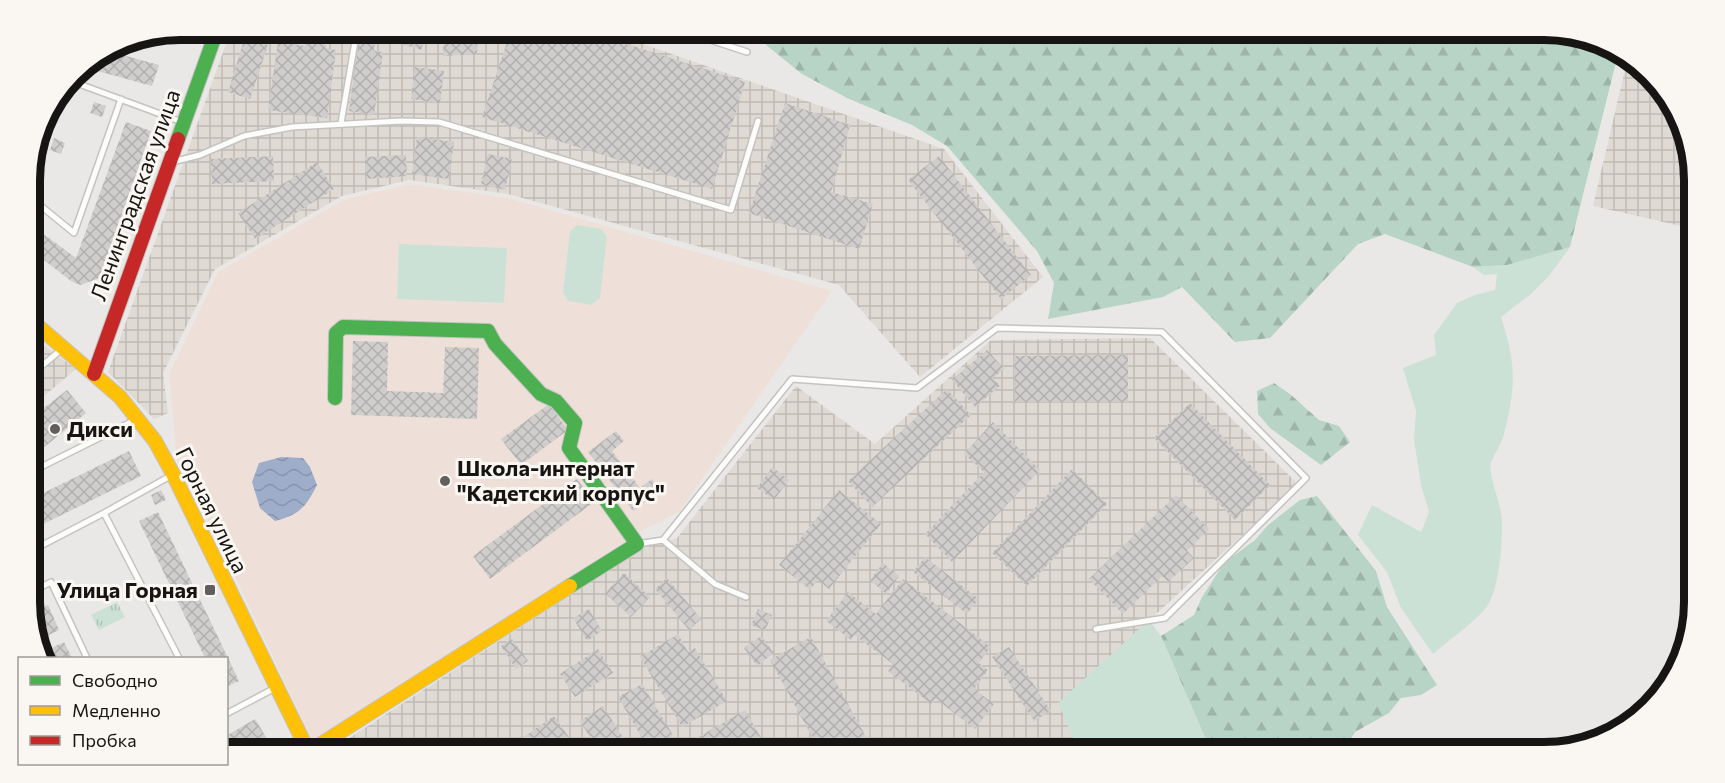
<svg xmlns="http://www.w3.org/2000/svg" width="1725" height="783" font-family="Commissioner,sans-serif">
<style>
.industrial{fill:url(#industrial-grid)}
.education{fill:#eee0d9}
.green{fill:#cce1d6}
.forest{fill:url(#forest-firs)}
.park{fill:url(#park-tufts)}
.water{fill:url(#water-waves)}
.building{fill:url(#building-cross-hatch)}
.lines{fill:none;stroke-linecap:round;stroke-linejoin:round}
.lane-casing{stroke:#c5c3c1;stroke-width:8}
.fast-casing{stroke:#c5c3c1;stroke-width:16}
.slow-casing{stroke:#c5c3c1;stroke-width:16}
.jam-casing{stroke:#c5c3c1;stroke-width:16}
.lane{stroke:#fcfcfb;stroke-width:5}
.fast{stroke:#4caf50;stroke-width:14}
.slow{stroke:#ffc107;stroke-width:14}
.jam{stroke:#c62828;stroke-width:14}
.poi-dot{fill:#605f5d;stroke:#faf6f2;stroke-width:2}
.labels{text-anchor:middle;stroke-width:6;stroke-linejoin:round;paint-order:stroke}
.street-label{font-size:22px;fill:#161513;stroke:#faf6f2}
.poi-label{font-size:22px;font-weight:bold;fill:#161513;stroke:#faf6f2;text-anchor:start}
.rim{fill:none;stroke:#161513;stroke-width:8}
</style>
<defs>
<pattern id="industrial-grid" width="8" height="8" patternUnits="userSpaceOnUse" patternTransform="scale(1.5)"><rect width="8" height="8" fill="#dfdad4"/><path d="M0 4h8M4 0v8" fill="none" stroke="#bfbab5"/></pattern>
<pattern id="forest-firs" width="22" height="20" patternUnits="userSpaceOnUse" patternTransform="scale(1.5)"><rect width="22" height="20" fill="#b8d4c6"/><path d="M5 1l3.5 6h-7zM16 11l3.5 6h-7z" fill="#9db5a9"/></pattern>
<pattern id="park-tufts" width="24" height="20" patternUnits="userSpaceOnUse" patternTransform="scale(1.5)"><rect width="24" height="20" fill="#cce1d6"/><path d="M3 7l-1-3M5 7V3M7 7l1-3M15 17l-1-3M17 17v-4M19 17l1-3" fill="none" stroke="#aec0b7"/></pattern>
<pattern id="water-waves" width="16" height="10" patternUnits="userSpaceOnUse" patternTransform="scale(1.5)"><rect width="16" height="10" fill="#9eadc9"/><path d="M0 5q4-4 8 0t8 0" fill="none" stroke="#8794ac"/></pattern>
<pattern id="building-cross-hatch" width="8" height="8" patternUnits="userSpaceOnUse" patternTransform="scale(1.5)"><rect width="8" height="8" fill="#d0cecc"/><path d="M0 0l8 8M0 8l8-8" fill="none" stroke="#b2b0ae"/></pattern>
</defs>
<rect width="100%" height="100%" fill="#eae8e6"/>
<path class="industrial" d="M 231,30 L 603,30 L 944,149 L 1043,277 L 920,377 L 839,285 L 508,194 L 409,180 L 342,196 L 215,269 L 163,373 L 168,413 L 154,419 L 108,372 Z
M 1627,61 L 1664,89 L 1694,162 L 1694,229 L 1593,206 Z
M 31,336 L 76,369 L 31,407 Z
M 1150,338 L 1298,484 L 1059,703 L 1080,753 L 326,753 L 643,548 L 677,538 L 796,386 L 875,444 L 991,340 Z"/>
<path class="education" d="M 409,184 L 508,198 L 832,291 L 680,511 L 640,532 L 312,740 L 176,451 L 169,374 L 218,272 L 345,199 Z"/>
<path class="green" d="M 577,225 L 601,229 L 607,237 L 600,298 L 591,305 L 568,301 L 563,292 L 570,231 Z
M 399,244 L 507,248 L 504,303 L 397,299 Z
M 1570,247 L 1549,276 L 1531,294 L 1501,317 C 1517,366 1516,388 1503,438 C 1500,446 1494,454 1491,463 C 1488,473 1499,500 1501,512 C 1504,532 1500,594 1485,609 C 1470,626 1450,639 1433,654 L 1401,608 L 1387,572 L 1358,535 L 1372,505 L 1421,532 L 1429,512 L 1421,485 L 1414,440 L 1416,411 L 1403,368 L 1436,355 L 1434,335 L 1457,303 L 1475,295 L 1495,290 L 1497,274 L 1484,275 L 1473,267 L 1507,265 Z
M 1149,620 L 1161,636 L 1210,749 L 1224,742 L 1235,753 L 1080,753 L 1058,703 Z"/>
<path class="forest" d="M 768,30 L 1544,30 L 1602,42 L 1618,54 L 1570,247 L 1507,265 L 1473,267 L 1385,234 L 1358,244 L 1270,338 L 1235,342 L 1182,287 L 1163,297 L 1048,319 L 1054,283 L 1037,251 L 947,146 L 912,125 L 849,99 L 802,74 L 766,45 Z
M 1274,383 L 1290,394 L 1319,420 L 1339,426 L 1350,442 L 1321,465 L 1270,428 L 1258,414 L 1257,391 Z
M 1317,496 L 1376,571 L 1387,607 L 1437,685 L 1421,695 L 1401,698 L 1389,713 L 1355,732 L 1345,749 L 1332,753 L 1235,753 L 1224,742 L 1210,749 L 1161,636 L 1194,615 L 1202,597 L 1224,563 L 1255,540 L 1268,525 L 1300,500 Z"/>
<path class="park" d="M 117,602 L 125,617 L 99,630 L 91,615 Z"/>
<path class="water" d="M 281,457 L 303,458 L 310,467 L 317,485 C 306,507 299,515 275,521 L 260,508 L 252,482 L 259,463 Z"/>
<path class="building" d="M 181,30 L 189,30 L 186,36 L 173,32 Z
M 271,30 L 302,30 L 299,40 Z
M 307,30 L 328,31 L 325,48 L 336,50 L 327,118 L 268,110 L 278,42 L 305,46 Z
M 397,30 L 427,30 L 421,50 L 393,41 Z
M 444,30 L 478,30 L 477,54 L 443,56 Z
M 511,30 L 583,30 L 745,82 L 712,189 L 482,117 Z
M 245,37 L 268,45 L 250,99 L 228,92 Z
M 359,39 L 375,41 L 374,51 L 383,52 L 374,115 L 349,111 Z
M 108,51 L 159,65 L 152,86 L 83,67 Z
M 415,67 L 444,71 L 440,103 L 411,99 Z
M 94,102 L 106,106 L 102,117 L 90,113 Z
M 785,103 L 850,125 L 831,192 L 873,204 L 859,249 L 749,213 Z
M 126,122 L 151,131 L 100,278 L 80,285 L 71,281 L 31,250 L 30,224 L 76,258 Z
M 417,137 L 454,142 L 449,179 L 412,174 Z
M 54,138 L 65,143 L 61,154 L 50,150 Z
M 488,154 L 512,159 L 505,190 L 481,184 Z
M 406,155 L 407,176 L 366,179 L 365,157 Z
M 273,156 L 274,181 L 212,184 L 211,159 Z
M 939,156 L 1031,275 L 1001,299 L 908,180 Z
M 317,162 L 334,189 L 255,239 L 238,213 Z
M 353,341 L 388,342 L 387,391 L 443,393 L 445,347 L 479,348 L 477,419 L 351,415 Z
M 987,350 L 1004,369 L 993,378 L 1000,386 L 975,407 L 952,380 Z
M 1128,355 L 1128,402 L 1015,402 L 1014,356 Z
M 947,389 L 971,415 L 872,507 L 848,481 Z
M 67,390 L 86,413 L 37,453 L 31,447 L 31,418 Z
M 1190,403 L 1270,485 L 1235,520 L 1154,438 Z
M 549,404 L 568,430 L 521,465 L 501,439 Z
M 993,422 L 1040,470 L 952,562 L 925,534 L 984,472 L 964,454 Z
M 616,431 L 624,441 L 612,451 L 640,488 L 652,479 L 661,490 L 633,511 L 588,452 Z
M 129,451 L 141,476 L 31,530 L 31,499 Z
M 772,467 L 789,480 L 774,500 L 757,488 Z
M 1072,469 L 1107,504 L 1027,586 L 992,553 Z
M 577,479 L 594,502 L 490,579 L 473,556 Z
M 161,490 L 166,500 L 155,505 L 151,495 Z
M 839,490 L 881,524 L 829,589 L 818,580 L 810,590 L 779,565 Z
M 1176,495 L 1209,529 L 1187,551 L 1194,558 L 1168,582 L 1162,576 L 1123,614 L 1089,579 Z
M 158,512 L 239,681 L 226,687 L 226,658 L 205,658 L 139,521 Z
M 925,557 L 979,599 L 967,614 L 913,572 Z
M 883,563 L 899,576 L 886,594 L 870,580 Z
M 624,573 L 650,597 L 631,617 L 605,593 Z
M 667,578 L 701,619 L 689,630 L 655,589 Z
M 903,579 L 991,647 L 979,663 L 988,670 L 974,689 L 994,704 L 975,729 L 936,699 L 931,704 L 888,671 L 893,664 L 854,635 L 851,640 L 826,621 L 848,592 L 876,614 Z
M 48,605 L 59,630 L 39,640 L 31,622 L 31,613 Z
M 589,609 L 602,631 L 587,641 L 573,618 Z
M 758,609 L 772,615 L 765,630 L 751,625 Z
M 678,634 L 688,652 L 695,648 L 727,701 L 682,727 L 640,657 Z
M 761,636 L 774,653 L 757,666 L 744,648 Z
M 811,637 L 875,753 L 821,753 L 770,660 Z
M 512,639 L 528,661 L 516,669 L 501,646 Z
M 64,642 L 72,658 L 46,658 L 42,647 L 43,646 L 45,651 Z
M 1009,647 L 1051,711 L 1034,721 L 992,657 Z
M 598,649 L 613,673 L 575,697 L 560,674 Z
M 642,684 L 673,735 L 649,750 L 618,697 Z
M 603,706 L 633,753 L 600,753 L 580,721 Z
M 745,710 L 770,753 L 671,753 Z
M 554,716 L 580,753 L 501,753 Z
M 255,719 L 269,742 L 250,753 L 226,753 L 226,736 Z"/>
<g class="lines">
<g class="lane-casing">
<path id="lane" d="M 680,30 L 747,52
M 71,81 L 182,122
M 341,123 L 357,30
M 172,162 L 200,155 L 244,136 L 292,127 L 401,121 L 439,122 L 731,210 L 758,121
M 30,197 L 74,233 L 121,99
M 31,375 L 62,349
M 31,472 L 137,419
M 104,513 L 179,658
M 663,540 L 792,379 L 917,388 L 997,328 L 1162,332 L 1306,478 L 1165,618 L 1096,629
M 637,544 L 663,540 L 715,584 L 746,597
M 31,551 L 104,513 L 172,475
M 31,592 L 51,582 L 87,658
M 226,714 L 275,688"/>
</g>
<g class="fast-casing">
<path id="fast" d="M 178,139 L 217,30
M 335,398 L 336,333 L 343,327 L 488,331 L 495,344 L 541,394 L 556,401 L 575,423 L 569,448 L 637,544 L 570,586"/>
</g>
<g class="slow-casing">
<path id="slow" d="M 31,320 L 120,397 L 155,441 L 173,474 L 309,753
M 307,753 L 570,586"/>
</g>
<g class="jam-casing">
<path id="jam" d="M 94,374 L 178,139"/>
</g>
<use href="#lane" class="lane"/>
<use href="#fast" class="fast"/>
<use href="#slow" class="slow"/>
<use href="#jam" class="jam"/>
</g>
<g class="poi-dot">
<circle cx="55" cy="429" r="6"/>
<circle cx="445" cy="481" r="6"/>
<rect x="204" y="584" width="12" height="12" rx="3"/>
</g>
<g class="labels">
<g class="street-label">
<text transform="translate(135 195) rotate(-70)" y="8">Ленинградская улица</text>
<text transform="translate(212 510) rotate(64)" y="8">Горная улица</text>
</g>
<g class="poi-label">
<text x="67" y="437">Дикси</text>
<text x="457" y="476">Школа-интернат<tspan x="457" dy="25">"Кадетский корпус"</tspan></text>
<text x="198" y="598" text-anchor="end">Улица Горная</text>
</g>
</g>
<path d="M0 0H1725V783H0ZM180 40H1544A140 140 0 0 1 1684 180V602A140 140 0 0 1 1544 742H180A140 140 0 0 1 40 602V180A140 140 0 0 1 180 40Z" fill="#faf6f2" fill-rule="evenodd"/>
<path class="rim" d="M180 40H1544A140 140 0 0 1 1684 180V602A140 140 0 0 1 1544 742H180A140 140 0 0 1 40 602V180A140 140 0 0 1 180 40Z"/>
<rect x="18" y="657" width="210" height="108" fill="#faf6f2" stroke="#9f9c99" stroke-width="1.5"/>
<rect x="30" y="676" width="30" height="9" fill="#4caf50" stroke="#9f9c99" stroke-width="1.5"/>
<text x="72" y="687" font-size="18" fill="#161513">Свободно</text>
<rect x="30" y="706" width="30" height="9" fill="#ffc107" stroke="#9f9c99" stroke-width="1.5"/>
<text x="72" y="717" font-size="18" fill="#161513">Медленно</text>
<rect x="30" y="736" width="30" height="9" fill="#c62828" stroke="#9f9c99" stroke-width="1.5"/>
<text x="72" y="747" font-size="18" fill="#161513">Пробка</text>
</svg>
